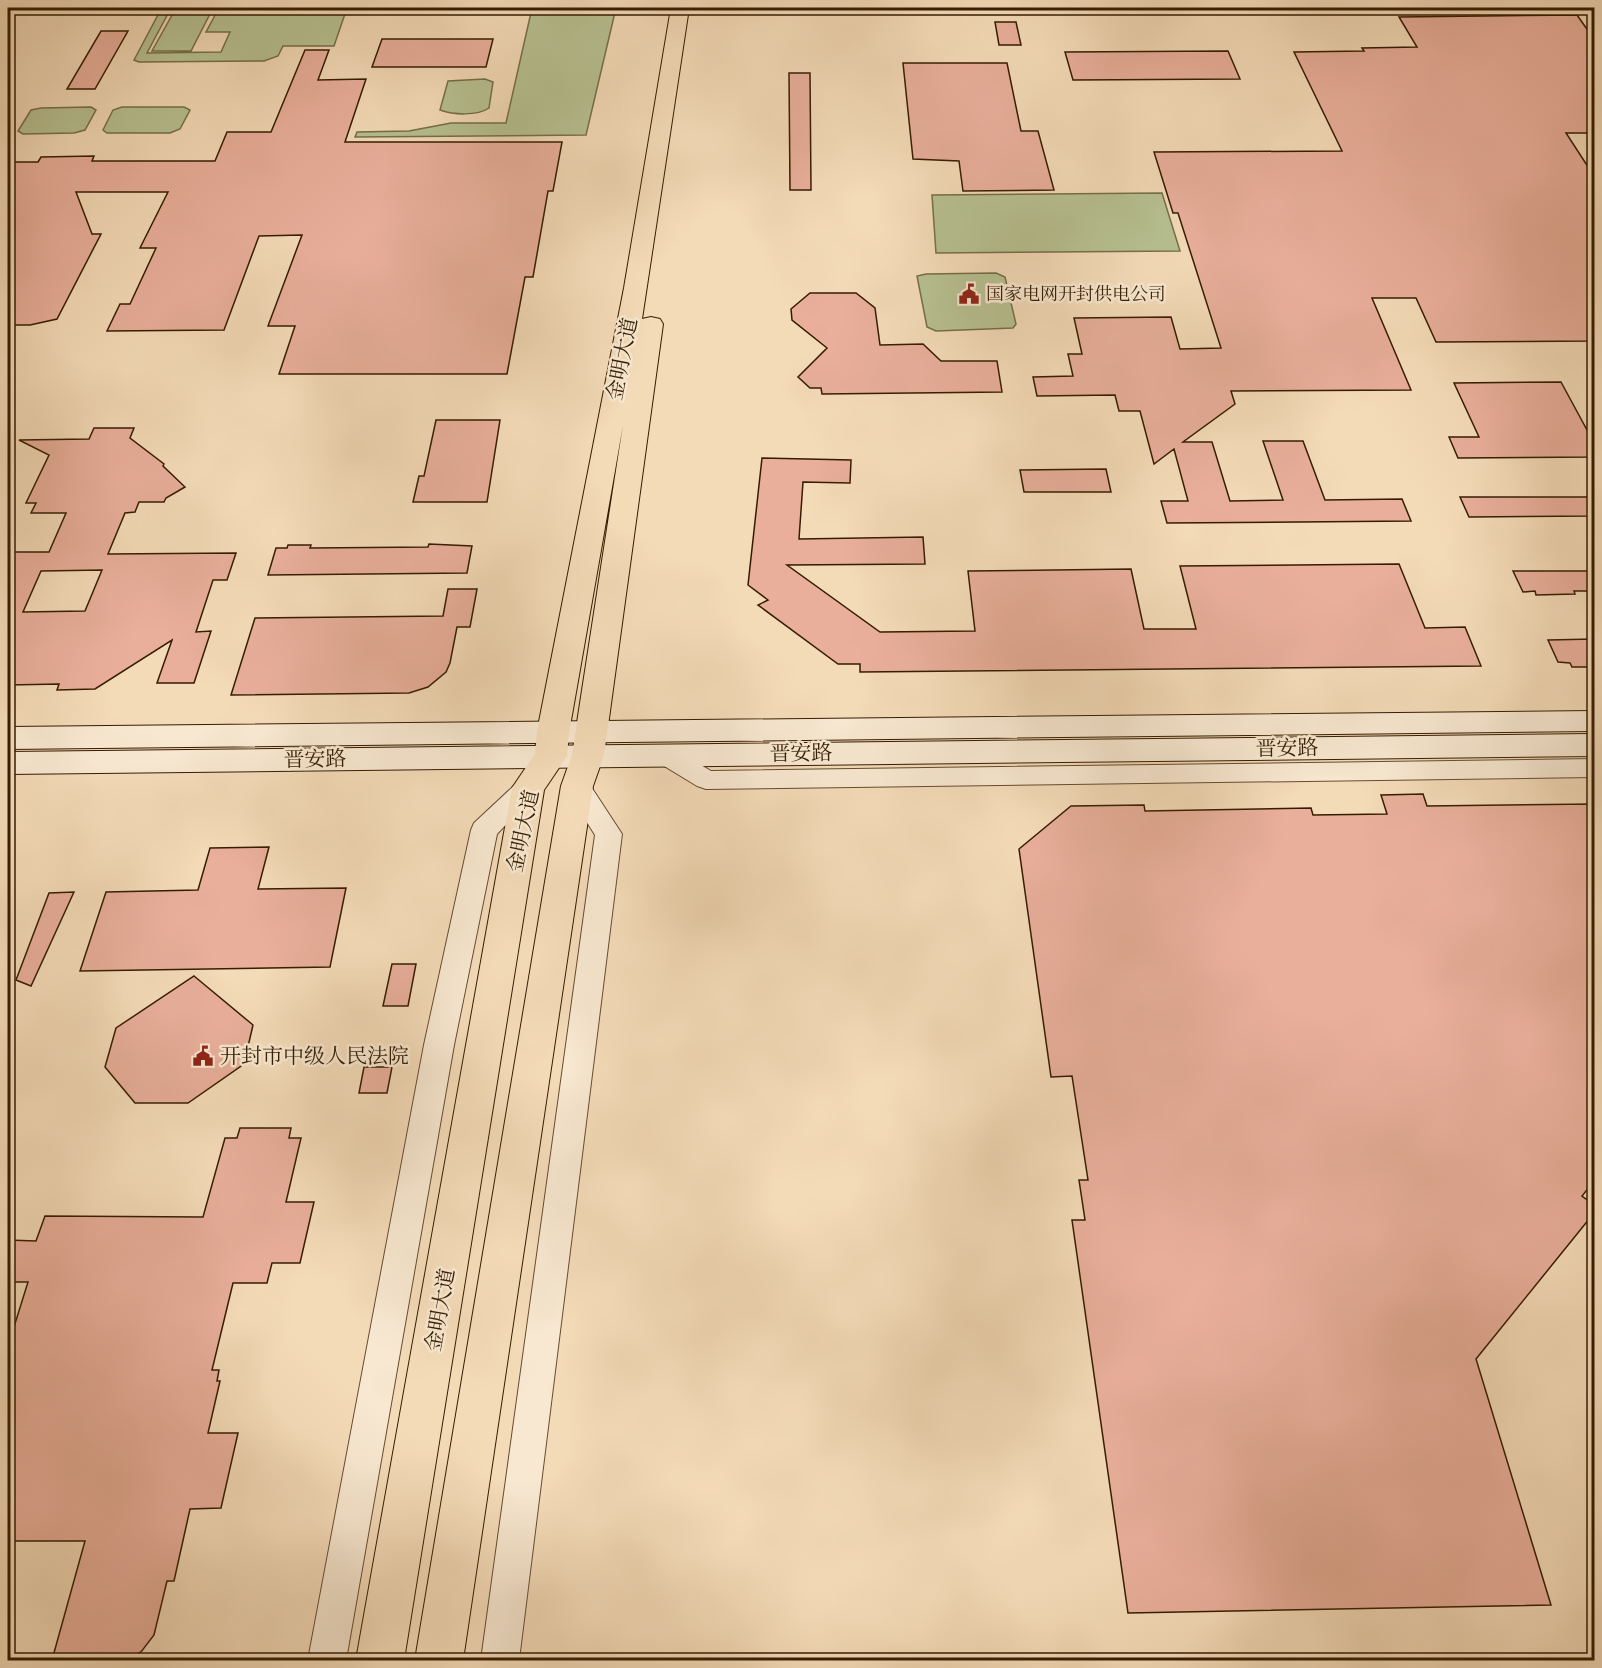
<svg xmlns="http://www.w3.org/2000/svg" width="1602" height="1668" font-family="'Libre Bodoni','Noto Serif SC',serif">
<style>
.green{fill:#b7c192;stroke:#766e4a;stroke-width:1.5}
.building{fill:#e9af9b;stroke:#351c02;stroke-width:1.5;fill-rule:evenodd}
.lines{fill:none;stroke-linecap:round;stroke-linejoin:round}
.minor-casing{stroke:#654c30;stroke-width:2}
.secondary-casing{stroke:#351c02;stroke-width:2}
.primary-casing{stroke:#351c02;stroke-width:2}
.minor{fill:#f8e8d1;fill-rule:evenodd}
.secondary{fill:#f8e8d1;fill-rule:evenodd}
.primary{fill:#f4dbb8;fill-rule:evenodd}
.labels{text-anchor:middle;stroke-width:5;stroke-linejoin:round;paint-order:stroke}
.far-poi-label{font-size:18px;fill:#351c02;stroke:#f8e8d1;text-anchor:start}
.street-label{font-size:21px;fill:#351c02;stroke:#f8e8d1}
.poi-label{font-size:21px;fill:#351c02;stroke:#f8e8d1;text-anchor:start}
</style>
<rect width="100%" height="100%" fill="#f4dbb8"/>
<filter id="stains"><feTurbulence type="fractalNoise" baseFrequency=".00333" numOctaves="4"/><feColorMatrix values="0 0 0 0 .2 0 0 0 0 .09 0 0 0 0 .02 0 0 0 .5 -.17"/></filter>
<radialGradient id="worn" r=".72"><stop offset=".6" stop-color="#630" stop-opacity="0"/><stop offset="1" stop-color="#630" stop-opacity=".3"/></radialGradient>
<path class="green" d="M 8,8 L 171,8 L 147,53 L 221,52 L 230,32 L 206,32 L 219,8 L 347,8 L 334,46 L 283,46 L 278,56 L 264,61 L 139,62 L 134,60 L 160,11 L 8,13 Z
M 176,8 L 213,8 L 191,51 L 152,51 Z
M 532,8 L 616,8 L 586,135 L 355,137 L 357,132 L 409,131 L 451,123 L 506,123 Z
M 485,79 L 493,82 L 489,108 C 477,116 454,115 440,110 L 448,81 Z
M 91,107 L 96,110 L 85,130 L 74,133 L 23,134 L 18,131 L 31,110 L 41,108 Z
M 122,107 L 184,107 L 190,110 L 180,129 L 170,133 L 107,133 L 103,130 L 113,110 Z
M 1162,193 L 1180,251 L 936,253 L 932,195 Z
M 996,273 L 1005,277 L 1016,324 L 1013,328 L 936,331 L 927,327 L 917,276 L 926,274 Z"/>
<path class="building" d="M 1577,15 L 1594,39 L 1594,133 L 1566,133 L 1594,176 L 1594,341 L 1436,342 L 1416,298 L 1372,298 L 1411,390 L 1231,391 L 1235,404 L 1183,442 L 1212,442 L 1230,501 L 1283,500 L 1263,441 L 1303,441 L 1325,500 L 1402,499 L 1411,521 L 1167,523 L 1161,501 L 1188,501 L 1174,449 L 1154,464 L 1140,411 L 1119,411 L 1115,395 L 1037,396 L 1033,377 L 1073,376 L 1068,354 L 1082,354 L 1074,318 L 1171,317 L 1180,349 L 1221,348 L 1178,213 L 1173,213 L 1154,152 L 1342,151 L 1294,52 L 1364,51 L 1362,48 L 1417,47 L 1399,17 Z
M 995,22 L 1016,22 L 1021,45 L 999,45 Z
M 101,31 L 128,31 L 95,89 L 67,89 Z
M 382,39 L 493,39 L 486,67 L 372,67 Z
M 305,50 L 329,50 L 318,80 L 366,79 L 345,142 L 562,142 L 553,191 L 548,191 L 533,277 L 525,277 L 507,374 L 279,374 L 295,326 L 268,326 L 302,235 L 259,236 L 224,330 L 107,331 L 120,304 L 130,304 L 156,248 L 140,248 L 168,192 L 76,192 L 92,234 L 101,234 L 57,319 L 30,325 L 8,325 L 8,162 L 38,162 L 41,157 L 94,156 L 92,161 L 215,161 L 227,132 L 271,132 Z
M 1228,51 L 1240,79 L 1073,80 L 1065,52 Z
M 903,63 L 1007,63 L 1021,131 L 1038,131 L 1054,190 L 963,191 L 959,161 L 913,159 Z
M 789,73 L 810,73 L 811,190 L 790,190 Z
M 810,293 L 856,293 L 875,308 L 880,345 L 923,344 L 941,361 L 997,361 L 1002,392 L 822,394 L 821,388 L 810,388 L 798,377 L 827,348 L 792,320 L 791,309 Z
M 1561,382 L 1594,443 L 1594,457 L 1458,458 L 1449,437 L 1479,437 L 1454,383 Z
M 436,420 L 500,420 L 487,502 L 413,502 L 419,476 L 424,476 Z
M 94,428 L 134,428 L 130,438 L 164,464 L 163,466 L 185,487 L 166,498 L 164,502 L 139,502 L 135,512 L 125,513 L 108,554 L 236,553 L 227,580 L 213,580 L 196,632 L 211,631 L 194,683 L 157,683 L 172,640 L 95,689 L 57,690 L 59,684 L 8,685 L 8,552 L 49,552 L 66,513 L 31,513 L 36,503 L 26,503 L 49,455 L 19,440 L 89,439 ZM 102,570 L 85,611 L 23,612 L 41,571 Z
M 762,458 L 851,460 L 850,483 L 803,482 L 799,539 L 923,537 L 925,564 L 787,565 L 880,632 L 975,631 L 968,571 L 1131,569 L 1144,629 L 1196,629 L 1180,566 L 1399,564 L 1425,628 L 1465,627 L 1481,666 L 860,672 L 860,664 L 838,664 L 758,605 L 768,600 L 748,585 Z
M 1106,469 L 1111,492 L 1024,492 L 1020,470 Z
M 1460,497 L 1594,497 L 1594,516 L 1469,517 Z
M 429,544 L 472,546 L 467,573 L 268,575 L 276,548 L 287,548 L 288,545 L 311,545 L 310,548 L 428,547 Z
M 1513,571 L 1594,571 L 1594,591 L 1574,591 L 1575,594 L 1536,595 L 1535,591 L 1523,592 Z
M 448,589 L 477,589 L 470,627 L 457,627 L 450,663 L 446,672 L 428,687 L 409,693 L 231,695 L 255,618 L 443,616 Z
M 1594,639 L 1594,667 L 1572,667 L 1570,663 L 1558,662 L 1548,640 Z
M 1423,794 L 1427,806 L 1594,804 L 1594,1181 L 1582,1196 L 1594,1205 L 1594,1213 L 1476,1359 L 1551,1605 L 1128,1613 L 1072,1220 L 1085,1220 L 1079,1180 L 1088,1180 L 1072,1076 L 1051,1077 L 1019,849 L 1071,806 L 1144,805 L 1145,811 L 1311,808 L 1313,815 L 1387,814 L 1381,795 Z
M 269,847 L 258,889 L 346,888 L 330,967 L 80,971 L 106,892 L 198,890 L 210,848 Z
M 74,892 L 31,986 L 16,980 L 49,893 Z
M 392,964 L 416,964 L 408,1006 L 383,1006 Z
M 194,976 L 253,1025 L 244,1064 L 188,1103 L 135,1103 L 105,1067 L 116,1028 Z
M 364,1067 L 392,1067 L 387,1093 L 359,1093 Z
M 240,1128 L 291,1128 L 289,1138 L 301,1138 L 286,1202 L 314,1202 L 300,1263 L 272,1263 L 267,1283 L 233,1283 L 212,1370 L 219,1370 L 217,1381 L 220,1381 L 208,1433 L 238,1433 L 221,1508 L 190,1509 L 174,1581 L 167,1581 L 154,1635 L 141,1652 L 122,1660 L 52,1660 L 85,1541 L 8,1541 L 8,1346 L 28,1282 L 8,1282 L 8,1240 L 36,1241 L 45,1216 L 203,1217 L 225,1138 L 237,1138 Z"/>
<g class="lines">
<g class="minor-casing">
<path id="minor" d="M 665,746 L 674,749 L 711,771 L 1594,759 L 1594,777 L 706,789 L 697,786 L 656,761 L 652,755 L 656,749 Z
M 577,777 L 586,779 L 622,834 L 519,1660 L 481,1660 L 595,835 L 564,786 L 568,779 Z
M 528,779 L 537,781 L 541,788 L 497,834 L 454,1045 L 346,1660 L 308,1660 L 424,1045 L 471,830 L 474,823 L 519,781 Z"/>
</g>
<g class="secondary-casing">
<path id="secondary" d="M 1594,711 L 1594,731 L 8,749 L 8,727 Z
M 1594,734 L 1594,756 L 8,774 L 8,752 Z"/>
</g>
<g class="primary-casing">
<path id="primary" d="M 671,8 L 689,8 L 642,319 L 651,317 L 660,319 L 663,324 L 604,755 L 593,786 L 463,1660 L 415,1660 L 561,786 L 572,755 L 623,425 L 569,732 L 567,756 L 544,790 L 404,1660 L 356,1660 L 512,788 L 535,754 L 537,732 L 624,288 Z"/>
</g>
<use href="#minor" class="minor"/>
<use href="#secondary" class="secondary"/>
<use href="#primary" class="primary"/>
</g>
<defs>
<g id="civic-bare" transform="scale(1.62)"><path d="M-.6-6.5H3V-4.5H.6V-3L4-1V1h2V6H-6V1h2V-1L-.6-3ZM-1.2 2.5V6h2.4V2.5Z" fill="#8f2418" stroke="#f8e8d1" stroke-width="2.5" paint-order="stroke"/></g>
</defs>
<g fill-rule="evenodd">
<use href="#civic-bare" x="969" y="294"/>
<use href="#civic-bare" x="203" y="1056"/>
</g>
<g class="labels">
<g class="far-poi-label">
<text x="986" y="300">国家电网开封供电公司</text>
</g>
<g class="street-label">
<text transform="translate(622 359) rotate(-79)" y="7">金明大道</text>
<text transform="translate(1287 748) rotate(-1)" y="7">晋安路</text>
<text transform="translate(801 753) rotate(-1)" y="7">晋安路</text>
<text transform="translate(315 759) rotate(-1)" y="7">晋安路</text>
<text transform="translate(523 831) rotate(-78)" y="7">金明大道</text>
<text transform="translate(440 1310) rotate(-80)" y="7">金明大道</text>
</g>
<g class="poi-label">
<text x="220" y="1063">开封市中级人民法院</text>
</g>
</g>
<rect width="1602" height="1668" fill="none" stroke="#f4dbb8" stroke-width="30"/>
<rect x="9" y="9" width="1584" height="1650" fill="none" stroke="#351c02" stroke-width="3"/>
<rect x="15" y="15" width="1572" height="1638" fill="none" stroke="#351c02" stroke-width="1.5"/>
<rect width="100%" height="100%" filter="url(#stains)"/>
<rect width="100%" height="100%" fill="url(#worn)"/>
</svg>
